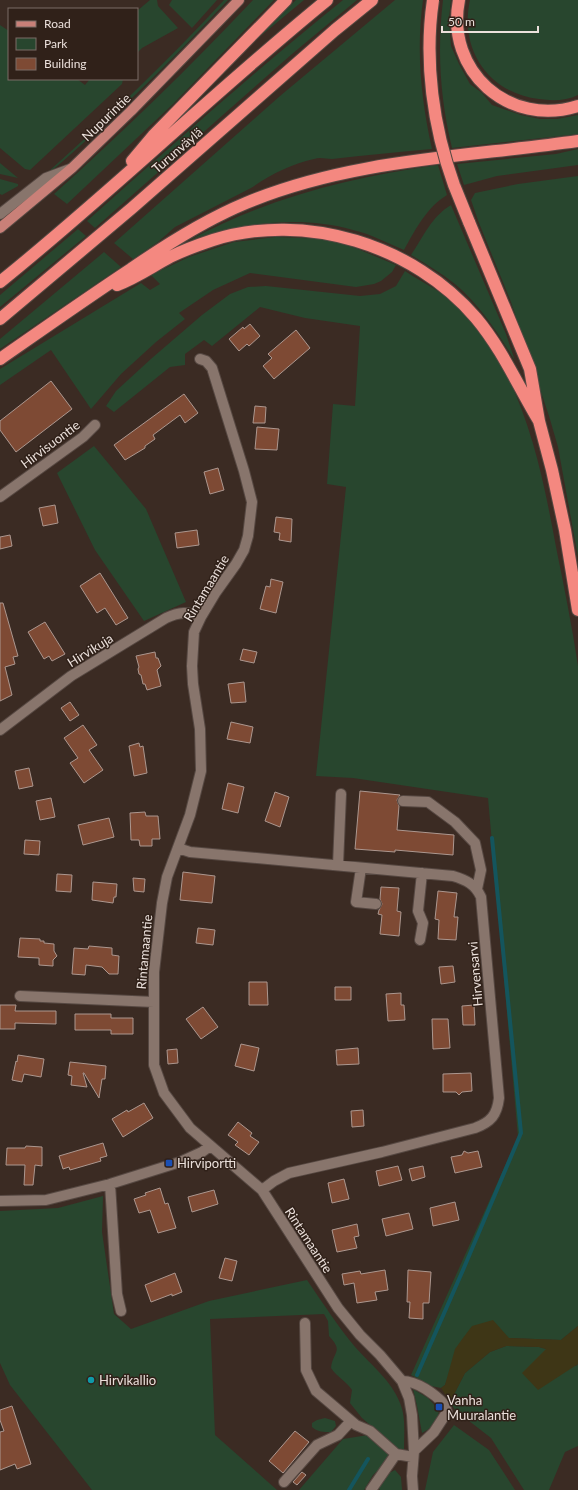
<svg xmlns="http://www.w3.org/2000/svg" width="578" height="1490" font-family="Lato,sans-serif">
<style>
.green{fill:#28462e}
.sand{fill:#3e3616}
.lines{fill:none;stroke-linecap:round;stroke-linejoin:round}
.stream{stroke:#14555d;stroke-width:4}
.building{fill:#7e4a34;stroke:#ac978f}
.minor-casing{stroke:#564842;stroke-width:12}
.major-casing{stroke:#564842;stroke-width:12}
.highway-casing{stroke:#564842;stroke-width:14}
.minor{stroke:#88756c;stroke-width:10}
.major{stroke:#c98078;stroke-width:10}
.highway{stroke:#f48880;stroke-width:12}
.highway-bridge-casing{stroke:#564842;stroke-width:14;stroke-linecap:butt}
.highway-bridge{stroke:#f48880;stroke-width:12}
.transit-dot{fill:#1a4fb4;stroke:#302119;stroke-width:1.5}
.culture-dot{fill:#0f9aa8;stroke:#302119;stroke-width:1.5}
.labels{text-anchor:middle;stroke-width:3;stroke-linejoin:round;paint-order:stroke}
.street-label{font-size:13px;fill:#ebe0db;stroke:#302119}
.poi-label{font-size:13px;fill:#ebe0db;stroke:#302119;text-anchor:start}
</style>
<rect width="100%" height="100%" fill="#3b2b23"/>
<path class="green" d="M 150,0 L 157,0 L 158,6 L 178,28 L 142,48 L 137,53 L 137,11 Z
M 172,0 L 217,0 L 192,28 L 169,5 Z
M 224,0 L 228,0 C 169,64 106,125 40,181 L 39,180 C 103,123 166,63 224,0 Z
M 253,0 L 274,0 L 173,104 L 67,204 L 54,194 C 123,132 189,68 253,0 Z
M 296,0 L 304,0 L 257,39 Z
M 343,0 L 357,0 L 292,54 L 95,228 L 87,221 C 171,146 255,71 343,0 Z
M 395,0 L 423,0 C 416,51 421,99 432,149 C 399,152 365,155 332,159 C 326,159 320,157 314,159 C 291,164 270,175 251,188 L 175,227 L 158,242 L 133,259 L 114,243 L 280,96 Z
M 443,0 L 451,0 L 449,18 L 451,46 L 459,64 L 470,84 L 482,93 L 492,105 L 521,115 L 540,119 L 557,119 L 578,115 L 578,134 L 452,148 C 440,99 437,50 443,0 Z
M 470,0 L 578,0 L 578,95 C 566,101 552,101 539,99 C 488,93 459,49 470,0 Z
M 0,25 L 9,31 L 9,79 L 77,79 L 85,85 L 90,79 L 123,79 L 122,84 L 30,170 L 25,169 L 0,148 Z
M 578,149 L 578,165 L 497,176 L 464,185 L 457,164 L 556,154 Z
M 0,163 L 18,178 L 0,174 Z
M 438,165 L 447,195 C 427,207 415,230 404,250 C 387,243 371,234 353,230 C 300,215 242,223 190,240 C 266,198 352,177 438,165 Z
M 578,176 L 578,557 L 558,447 L 549,416 L 511,302 L 479,223 L 471,200 L 475,193 L 518,184 Z
M 0,179 L 18,184 L 18,186 L 2,195 L 0,194 Z
M 451,205 L 506,334 L 515,361 C 498,333 480,305 455,284 C 441,273 426,264 411,255 C 423,237 432,216 451,205 Z
M 78,229 L 86,236 L 0,307 L 0,295 Z
M 276,237 L 326,239 L 358,249 L 396,265 L 392,272 L 381,281 L 374,284 L 356,287 L 250,273 L 213,290 L 179,313 L 185,319 L 156,342 L 121,374 L 91,409 L 51,350 L 0,385 L 0,369 L 141,283 L 150,290 L 160,284 L 151,275 L 189,257 L 234,242 Z
M 104,252 L 121,267 L 0,349 L 0,339 Z
M 405,271 C 420,281 437,289 451,301 C 520,362 540,460 556,547 C 564,586 572,626 578,666 L 578,1326 L 561,1340 L 509,1338 L 448,1377 L 445,1385 L 441,1388 L 431,1386 L 411,1375 L 518,1137 L 488,798 L 353,778 L 316,776 L 346,487 L 327,484 L 333,404 L 355,406 L 360,326 L 305,318 L 260,307 L 212,346 L 204,340 L 185,354 L 185,365 L 170,367 L 114,412 L 106,406 L 116,391 L 152,358 L 202,315 L 230,294 L 248,287 L 266,286 L 360,296 L 380,294 L 396,286 Z
M 94,446 L 146,509 L 186,602 L 144,621 L 95,550 L 57,473 Z
M 103,1196 L 102,1232 L 114,1314 L 131,1329 L 209,1301 L 307,1280 C 323,1303 338,1327 356,1348 C 372,1366 391,1380 400,1403 C 406,1417 404,1434 404,1449 L 402,1451 L 399,1450 L 362,1418 L 350,1403 L 352,1390 C 346,1381 337,1377 331,1368 C 333,1351 344,1352 329,1336 L 328,1321 L 324,1314 L 210,1319 L 215,1435 L 277,1490 L 92,1490 L 10,1385 L 0,1363 L 0,1211 L 58,1208 Z
M 506,1346 L 539,1347 L 546,1349 L 576,1366 L 578,1364 L 578,1446 L 565,1452 L 549,1490 L 524,1490 L 491,1438 L 455,1410 L 450,1402 L 465,1373 L 490,1352 Z
M 413,1389 L 428,1398 L 439,1410 C 438,1422 432,1428 422,1433 L 417,1406 Z
M 325,1418 L 335,1421 L 336,1426 L 331,1432 C 323,1432 318,1432 312,1427 L 312,1423 L 317,1420 Z
M 454,1425 L 489,1450 L 515,1490 L 425,1490 L 433,1452 Z
M 368,1435 L 391,1454 L 390,1459 L 373,1475 L 364,1490 L 299,1490 L 343,1439 Z
M 395,1470 L 401,1477 L 402,1490 L 380,1490 L 378,1487 L 387,1474 Z"/>
<path class="sand" d="M 493,1320 L 509,1338 L 561,1340 L 578,1326 L 578,1364 L 538,1390 L 522,1373 L 546,1349 L 539,1347 L 506,1346 L 490,1352 L 465,1373 L 450,1402 L 441,1388 L 445,1385 L 455,1349 L 463,1338 L 472,1326 Z"/>
<g class="lines">
<path class="stream" d="M 417,1375 L 463,1270 L 521,1133 L 492,838
M 349,1490 L 368,1459"/>
</g>
<path class="building" d="M 250,324 L 260,336 L 249,346 L 247,344 L 239,351 L 229,339 L 243,327 L 244,329 Z
M 296,330 L 310,348 L 274,379 L 263,366 L 272,358 L 268,354 Z
M 51,381 L 72,409 L 16,452 L 0,430 L 0,421 Z
M 184,394 L 198,413 L 185,423 L 180,415 L 153,435 L 155,439 L 145,446 L 145,448 L 125,460 L 114,445 Z
M 255,406 L 266,407 L 265,423 L 253,423 Z
M 257,427 L 279,429 L 277,450 L 255,449 Z
M 218,468 L 224,490 L 210,494 L 204,472 Z
M 55,505 L 58,523 L 43,526 L 39,508 Z
M 276,517 L 292,519 L 291,542 L 279,540 L 280,533 L 274,532 Z
M 197,530 L 199,545 L 177,548 L 175,533 Z
M 10,535 L 12,546 L 0,549 L 0,537 Z
M 100,573 L 128,618 L 116,625 L 105,608 L 97,613 L 80,586 Z
M 271,579 L 283,582 L 276,613 L 260,609 L 266,586 L 270,587 Z
M 0,603 L 3,603 L 18,656 L 13,657 L 15,664 L 5,667 L 12,695 L 0,701 Z
M 45,622 L 65,654 L 52,661 L 49,656 L 44,659 L 28,632 Z
M 243,649 L 257,652 L 254,663 L 240,660 Z
M 155,652 L 156,658 L 158,658 L 161,666 L 157,670 L 161,686 L 147,690 L 145,684 L 143,684 L 141,675 L 139,674 L 138,669 L 139,667 L 136,656 Z
M 244,682 L 246,702 L 231,703 L 228,684 Z
M 70,702 L 79,715 L 70,721 L 61,708 Z
M 231,722 L 253,727 L 250,743 L 227,739 Z
M 83,725 L 97,745 L 89,750 L 103,770 L 84,783 L 70,763 L 78,758 L 64,738 Z
M 139,743 L 140,747 L 143,746 L 147,773 L 134,776 L 129,746 Z
M 29,768 L 33,786 L 19,789 L 15,771 Z
M 228,783 L 244,787 L 238,813 L 222,809 Z
M 360,791 L 400,795 L 397,800 L 399,806 L 397,830 L 454,835 L 453,855 L 395,850 L 395,852 L 355,849 Z
M 275,792 L 289,797 L 280,827 L 265,821 Z
M 51,798 L 55,817 L 40,820 L 36,801 Z
M 145,812 L 146,816 L 158,816 L 160,839 L 152,839 L 152,846 L 140,846 L 139,840 L 131,840 L 130,813 Z
M 109,818 L 114,837 L 83,845 L 78,825 Z
M 25,840 L 40,841 L 39,855 L 24,854 Z
M 183,872 L 215,876 L 212,903 L 180,900 Z
M 57,874 L 72,875 L 71,892 L 56,891 Z
M 133,878 L 145,879 L 144,892 L 134,891 Z
M 93,882 L 117,884 L 116,897 L 114,897 L 113,903 L 92,900 Z
M 381,887 L 399,888 L 397,911 L 401,912 L 399,936 L 380,934 L 382,915 L 378,914 L 379,910 L 382,904 L 380,899 Z
M 438,891 L 457,893 L 454,917 L 458,917 L 456,940 L 438,939 L 439,920 L 435,919 Z
M 198,928 L 215,930 L 213,945 L 196,943 Z
M 20,938 L 40,939 L 40,941 L 44,941 L 44,943 L 54,944 L 54,951 L 57,956 L 53,960 L 53,966 L 39,965 L 39,958 L 18,957 Z
M 89,946 L 112,948 L 112,955 L 119,956 L 118,974 L 109,974 L 102,967 L 86,965 L 85,975 L 72,974 L 74,948 L 88,949 Z
M 453,966 L 455,982 L 441,984 L 439,967 Z
M 249,982 L 267,982 L 268,1005 L 249,1005 Z
M 335,987 L 351,987 L 351,1000 L 335,1000 Z
M 401,993 L 401,1005 L 404,1005 L 405,1020 L 388,1021 L 386,994 Z
M 0,1005 L 16,1005 L 15,1011 L 56,1011 L 56,1024 L 15,1023 L 15,1029 L 0,1029 Z
M 474,1005 L 475,1025 L 463,1025 L 462,1006 Z
M 203,1007 L 218,1027 L 201,1039 L 186,1019 Z
M 75,1014 L 111,1014 L 111,1018 L 133,1018 L 133,1034 L 111,1034 L 111,1030 L 75,1030 Z
M 432,1019 L 448,1019 L 450,1048 L 433,1049 Z
M 241,1044 L 259,1048 L 254,1071 L 235,1066 Z
M 358,1048 L 359,1064 L 337,1065 L 336,1050 Z
M 177,1049 L 178,1063 L 168,1064 L 167,1050 Z
M 18,1055 L 44,1059 L 41,1077 L 24,1074 L 22,1082 L 12,1080 L 16,1061 L 17,1062 Z
M 70,1062 L 106,1066 L 105,1079 L 102,1079 L 99,1098 L 84,1073 L 83,1073 L 87,1087 L 71,1085 L 72,1076 L 68,1075 Z
M 471,1073 L 472,1091 L 462,1092 L 459,1095 L 456,1092 L 443,1092 L 443,1074 Z
M 144,1103 L 153,1118 L 123,1137 L 112,1119 L 127,1110 L 128,1112 Z
M 363,1110 L 364,1126 L 352,1127 L 351,1111 Z
M 238,1122 L 252,1133 L 250,1136 L 259,1142 L 249,1155 L 235,1145 L 238,1142 L 228,1135 Z
M 103,1143 L 107,1156 L 100,1158 L 101,1161 L 70,1170 L 69,1167 L 63,1169 L 59,1156 Z
M 26,1146 L 42,1147 L 42,1166 L 35,1165 L 33,1185 L 24,1185 L 25,1165 L 6,1165 L 7,1148 L 25,1148 Z
M 464,1151 L 468,1153 L 478,1151 L 482,1167 L 455,1173 L 451,1157 L 462,1155 Z
M 398,1166 L 402,1180 L 379,1186 L 376,1171 Z
M 423,1166 L 425,1177 L 412,1181 L 409,1169 Z
M 344,1179 L 349,1199 L 332,1203 L 328,1183 Z
M 160,1188 L 165,1204 L 168,1203 L 176,1228 L 158,1233 L 150,1210 L 139,1213 L 134,1199 L 146,1195 L 145,1193 Z
M 214,1190 L 218,1204 L 192,1212 L 188,1197 Z
M 455,1202 L 459,1220 L 433,1226 L 430,1208 Z
M 409,1213 L 413,1229 L 386,1236 L 382,1219 Z
M 357,1224 L 359,1236 L 354,1237 L 357,1248 L 337,1252 L 332,1230 Z
M 225,1258 L 237,1261 L 232,1281 L 219,1278 Z
M 385,1270 L 388,1290 L 375,1292 L 377,1300 L 357,1303 L 354,1283 L 344,1285 L 342,1274 L 360,1271 L 361,1274 Z
M 408,1270 L 431,1272 L 429,1303 L 423,1303 L 423,1319 L 409,1318 L 410,1302 L 407,1302 Z
M 175,1273 L 182,1292 L 172,1296 L 172,1294 L 151,1302 L 145,1285 Z
M 12,1406 L 31,1464 L 17,1469 L 15,1464 L 0,1470 L 0,1432 L 4,1431 L 0,1420 L 0,1410 Z
M 295,1431 L 309,1442 L 283,1473 L 269,1461 Z
M 302,1472 L 306,1475 L 297,1485 L 293,1482 Z"/>
<g class="lines">
<g class="minor-casing">
<path id="minor" d="M 0,214 L 46,178 L 70,169
M 200,359 L 206,361 L 212,368 L 244,471 L 252,502 L 248,536 L 244,550 L 236,564 L 216,592 L 201,617 L 194,632 L 192,666 L 193,684 L 200,729 L 201,771 L 190,815 L 167,877 L 162,903 L 154,972 L 154,1065 L 164,1093 L 190,1128 L 262,1190 L 338,1308 L 360,1335 L 380,1355 L 402,1381 L 409,1398 L 412,1415 L 414,1451 L 412,1476 L 413,1490
M 0,497 L 83,437 L 95,425
M 0,730 L 71,676 L 166,618 C 179,612 188,611 201,617
M 403,801 L 428,802 L 455,822 L 475,843 L 481,870 L 477,889
M 178,848 L 190,852 L 453,876 C 466,880 475,884 481,897 L 499,1098 C 497,1115 491,1122 475,1128 L 382,1152 L 289,1173 L 274,1181 L 262,1190
M 338,865 L 341,794
M 361,868 L 356,902 L 376,904
M 420,940 L 423,923 L 418,911 L 422,873
M 20,996 L 154,1002
M 110,1184 L 117,1294 L 121,1311
M 0,1201 L 46,1200 L 110,1184 L 180,1162 L 202,1152 L 210,1146
M 305,1323 L 306,1370 L 316,1391 L 356,1425 L 370,1431 L 396,1454 L 413,1457
M 402,1381 C 417,1381 435,1394 445,1405 L 447,1412 L 434,1432 L 414,1451
M 284,1482 L 317,1445 L 338,1435 L 351,1421
M 371,1490 L 396,1454"/>
</g>
<g class="major-casing">
<path id="major" d="M 0,228 L 72,168 L 131,111 L 239,0"/>
</g>
<g class="highway-casing">
<path id="highway" d="M 459,0 C 445,71 509,128 578,106
M 132,161 L 153,136 L 286,0
M 469,222 L 530,369 L 539,421 L 552,470 L 565,530 L 578,610
M 0,282 C 112,192 215,91 327,0
M 117,285 C 136,278 153,266 170,257 C 184,250 198,245 213,240 C 305,211 414,245 476,318 C 502,349 518,386 539,421
M 0,319 L 132,208 L 335,30 L 372,0
M 0,359 C 43,329 87,298 131,269 C 167,244 205,220 246,203 C 351,159 467,157 578,141"/>
</g>
<use href="#minor" class="minor"/>
<use href="#major" class="major"/>
<use href="#highway" class="highway"/>
<g class="highway-bridge-casing">
<path id="highway-bridge" d="M 433,0 C 424,61 433,127 454,185 C 459,197 464,210 469,222"/>
</g>
<use href="#highway-bridge" class="highway-bridge"/>
</g>
<g class="transit-dot">
<rect x="165" y="1159" width="8" height="8" rx="2"/>
<rect x="435" y="1403" width="8" height="8" rx="2"/>
</g>
<circle class="culture-dot" cx="91" cy="1380" r="4"/>
<g class="labels">
<g class="street-label">
<text transform="translate(106 117) rotate(-44)" y="5">Nupurintie</text>
<text transform="translate(177 150) rotate(-41)" y="5">Turunväylä</text>
<text transform="translate(50 444) rotate(-37)" y="5">Hirvisuontie</text>
<text transform="translate(206 588) rotate(-59)" y="5">Rintamaantie</text>
<text transform="translate(90 650) rotate(-32)" y="5">Hirvikuja</text>
<text transform="translate(144 952) rotate(-85)" y="5">Rintamaantie</text>
<text transform="translate(475 974) rotate(-95)" y="5">Hirvensarvi</text>
<text transform="translate(309 1240) rotate(57)" y="5">Rintamaantie</text>
</g>
<g class="poi-label">
<text x="177" y="1168">Hirviportti</text>
<text x="99" y="1385">Hirvikallio</text>
<text x="447" y="1405">Vanha<tspan x="447" dy="15">Muuralantie</tspan></text>
</g>
</g>
<rect x="8" y="8" width="130" height="72" fill="#302119" stroke="#7b6d67"/>
<rect x="16" y="21" width="20" height="6" fill="#c98078" stroke="#7b6d67"/>
<text x="44" y="28" font-size="12" fill="#ebe0db">Road</text>
<rect x="16" y="38" width="20" height="12" fill="#28462e" stroke="#7b6d67"/>
<text x="44" y="48" font-size="12" fill="#ebe0db">Park</text>
<rect x="16" y="58" width="20" height="12" fill="#7e4a34" stroke="#7b6d67"/>
<text x="44" y="68" font-size="12" fill="#ebe0db">Building</text>
<path d="M442 26v6h96v-6" fill="none" stroke="#ebe0db" stroke-width="2"/>
<text x="448" y="26" font-size="12" fill="#ebe0db" stroke="#302119" stroke-width="3" paint-order="stroke">50 m</text>
</svg>
